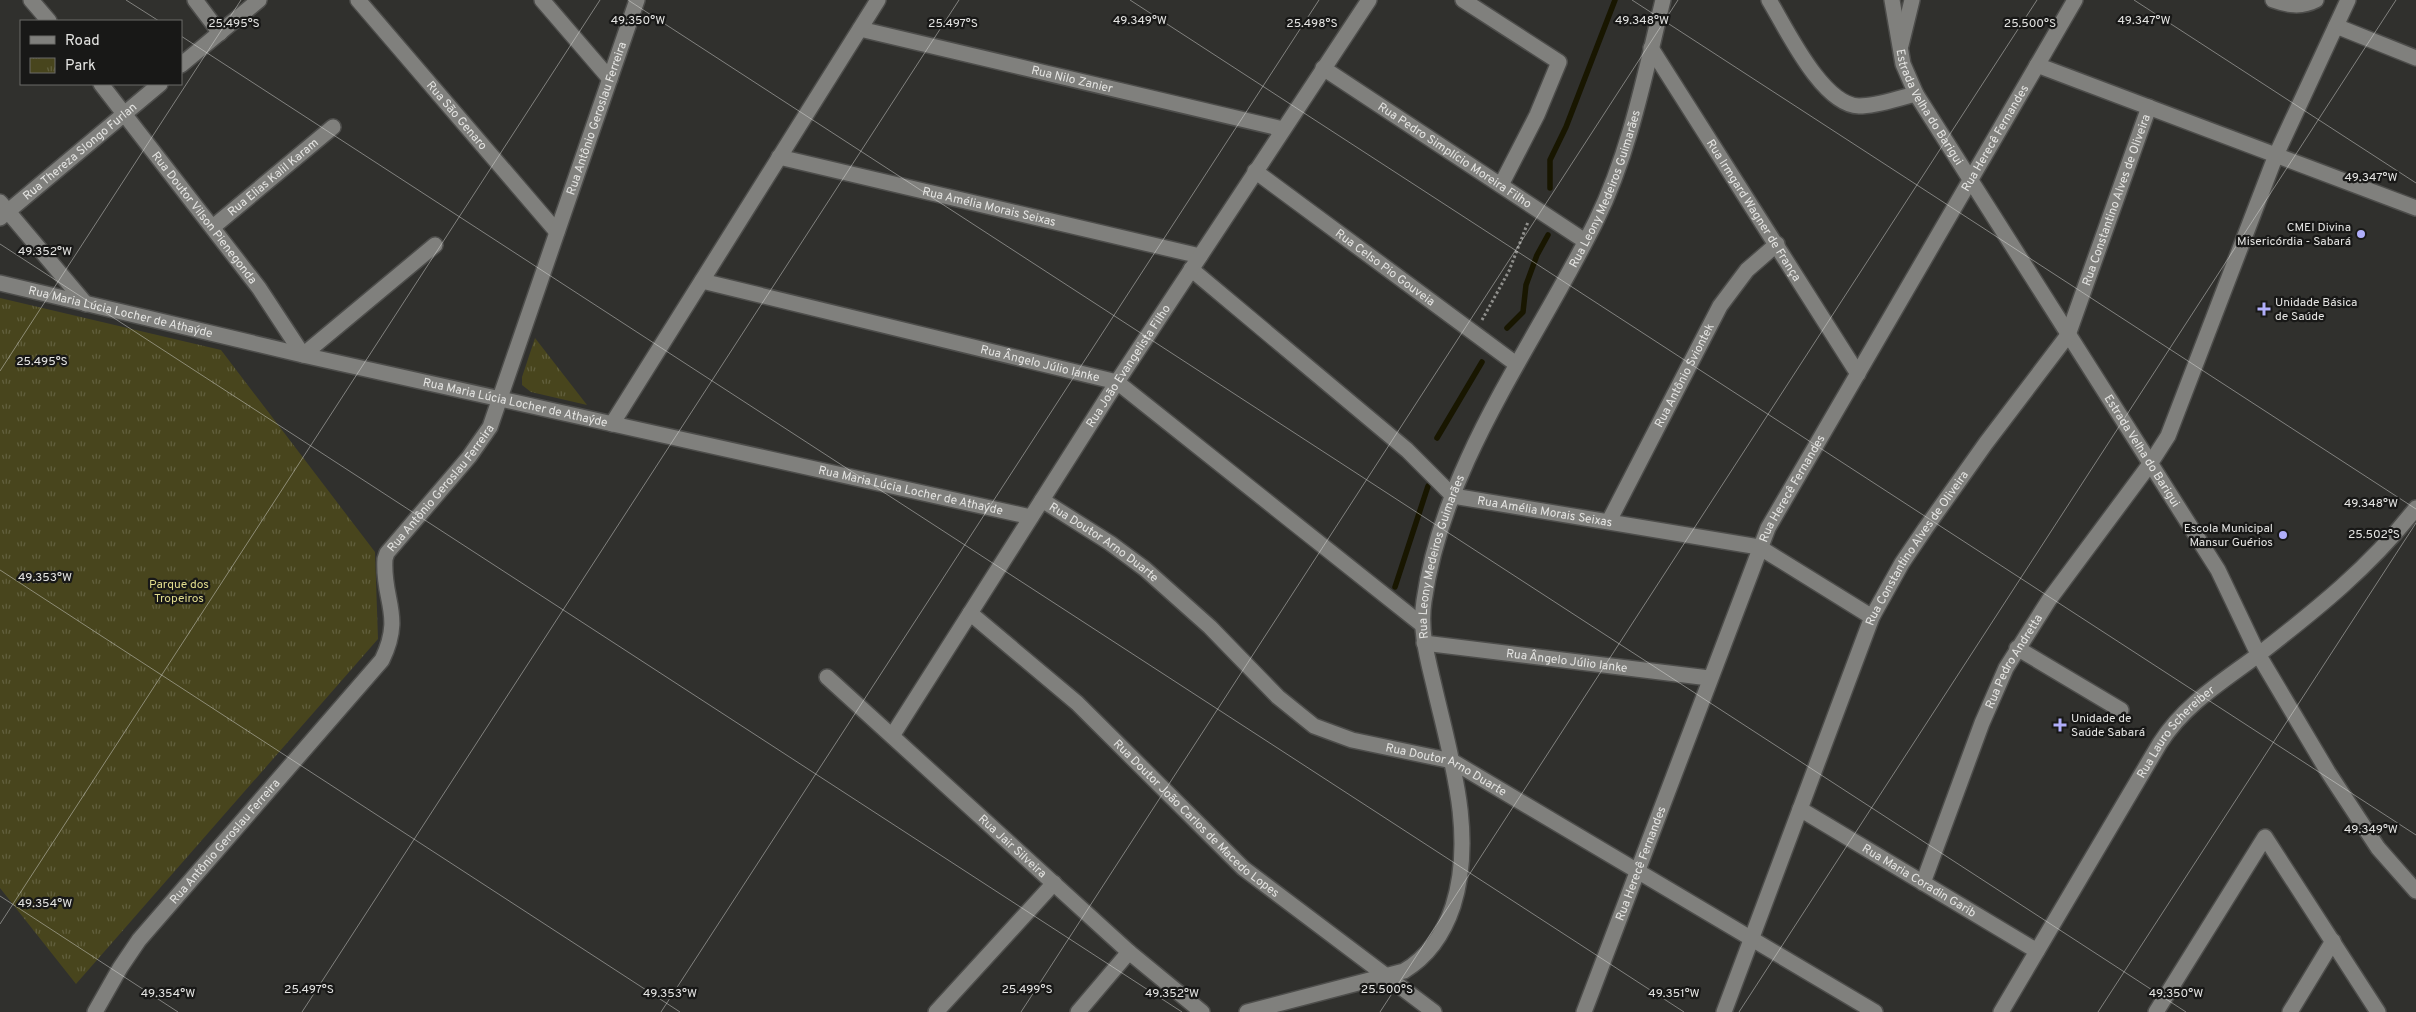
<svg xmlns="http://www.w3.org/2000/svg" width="2416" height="1012" font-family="Overpass,sans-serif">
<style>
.park{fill:url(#park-tufts)}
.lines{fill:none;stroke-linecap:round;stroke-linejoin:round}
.stream{stroke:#181600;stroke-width:5.5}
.minor-casing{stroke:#4d4d4b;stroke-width:18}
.path{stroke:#8f8f8c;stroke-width:3;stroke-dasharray:2.5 2.5;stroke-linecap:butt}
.minor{stroke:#80807d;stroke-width:15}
.ticks{fill:none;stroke:#e4e4e2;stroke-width:1;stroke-opacity:0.45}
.poi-dot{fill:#b0aefa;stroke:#181817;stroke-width:2}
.labels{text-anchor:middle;stroke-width:4.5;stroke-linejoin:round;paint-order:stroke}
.street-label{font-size:12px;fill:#e4e4e2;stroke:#181817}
.poi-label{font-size:12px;fill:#e4e4e2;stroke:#181817;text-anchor:end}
.park-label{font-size:12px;fill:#e0db8d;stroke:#181817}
.ticks-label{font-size:12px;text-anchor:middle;fill:#e4e4e2;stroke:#181817;stroke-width:4.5;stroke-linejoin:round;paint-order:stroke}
</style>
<defs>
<pattern id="park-tufts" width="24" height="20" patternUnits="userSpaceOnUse" patternTransform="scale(1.25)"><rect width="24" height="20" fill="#48451d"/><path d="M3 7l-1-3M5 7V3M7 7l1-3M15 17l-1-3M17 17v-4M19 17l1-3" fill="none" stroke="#62603e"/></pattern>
</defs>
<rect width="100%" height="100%" fill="#30302d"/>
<path class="park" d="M 0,298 L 221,350 L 375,552 L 378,639 L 76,984 L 0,888 Z
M 535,338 L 587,405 L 531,392 L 522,385 L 522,377 Z"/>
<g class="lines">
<path class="stream" d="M 1550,188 L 1550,160 L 1566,127 L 1615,0
M 1507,328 L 1523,312 L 1526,285 L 1537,255 L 1548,235
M 1437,438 L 1482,362
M 1395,587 L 1428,486"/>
<g class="minor-casing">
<g id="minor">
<path d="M 31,0 L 49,21"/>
<path d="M 195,0 L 220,33"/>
<path id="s1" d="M 358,0 L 557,232"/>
<path d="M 542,0 L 610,79"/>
<path d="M 1463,0 L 1559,62 L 1537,115 L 1501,185"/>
<path d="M 1769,0 C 1786,28 1822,105 1859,106 C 1878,106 1898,98 1916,94"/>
<path id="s2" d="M 1892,0 L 1903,64 L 1916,94 L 2218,570 L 2258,654 L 2328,772 L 2378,848 L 2416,891"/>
<path d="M 2273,0 C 2287,5 2301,8 2316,0"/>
<path d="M 2336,26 L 2416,58"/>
<path id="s3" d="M 860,29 L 1283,129"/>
<path d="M 1901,45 L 1912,0"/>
<path id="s4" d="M 1651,48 L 1858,374"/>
<path d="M 181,65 L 259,0"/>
<path d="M 2037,65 L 2416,208"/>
<path id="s5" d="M 1323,68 L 1585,241"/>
<path id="s6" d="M 101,84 L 259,288 L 303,355 L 435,245"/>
<path id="s7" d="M 779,157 L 1200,256"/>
<path id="s8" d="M 1255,171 L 1516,364"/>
<path d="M 0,202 L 86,304"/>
<path id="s9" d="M 0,218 L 160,84"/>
<path id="s10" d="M 213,227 L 333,127"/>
<path id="s11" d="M 1191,269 L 1407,450 L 1453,496 L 1759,547 L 1872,617"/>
<path id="s12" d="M 702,281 L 1117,382 L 1421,624"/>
<path id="s13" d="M 0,283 L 303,355 L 1031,517"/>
<path d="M 612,424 L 878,0"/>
<path id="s14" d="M 1042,500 L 1110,543 L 1145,569 L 1210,627 L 1278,697 L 1314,726 L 1352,740 L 1452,761 L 1875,1012"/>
<path id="s15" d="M 1609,521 L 1720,306 L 1747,270 L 1777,244"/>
<path id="s16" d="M 970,613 L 1077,703 L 1243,868 L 1434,1012"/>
<path id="s17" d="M 1424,643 L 1709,678"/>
<path d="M 2017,648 L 2121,710"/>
<path id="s18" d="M 827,677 L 1129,952 L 1202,1012"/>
<path id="s19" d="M 892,736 L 1117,382 L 1369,0"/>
<path id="s20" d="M 1800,809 L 2037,951"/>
<path id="s21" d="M 1923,883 L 1982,723 L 2006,668 L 2049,600 L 2150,464 L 2168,436 L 2276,155 L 2348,0"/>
<path id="s22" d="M 95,1012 L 120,968 L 139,940 L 382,660 C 404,615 382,600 385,559 L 387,553 L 469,457 L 490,427 L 637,0"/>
<path d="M 936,1012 L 1054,883"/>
<path d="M 1078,1012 L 1129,952"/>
<path id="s23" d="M 1247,1012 L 1404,971 C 1429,956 1444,933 1453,906 C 1475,837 1452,762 1436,694 C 1429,663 1419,633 1424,601 C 1444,461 1535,345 1596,221 C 1630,152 1645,74 1663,0"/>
<path id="s24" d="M 1584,1012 L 1768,528 L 2075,0"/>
<path id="s25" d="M 1724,1012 L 1872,617 L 1902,563 L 1925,529 L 1986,443 L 2068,335 L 2149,107"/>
<path id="s26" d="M 2001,1012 L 2160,743 C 2185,704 2222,682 2258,655 C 2316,610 2371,566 2416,508"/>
<path d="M 2156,1012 L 2265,837 L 2378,1012"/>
<path d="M 2290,1012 L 2333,941"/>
</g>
</g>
<path class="path" d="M 1482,320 L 1509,271 L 1528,222"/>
<use href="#minor" class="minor"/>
</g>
<path class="ticks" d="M 126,0 L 159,21M 628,0 L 2186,1012M 1130,0 L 2416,835M 1632,0 L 2416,509M 2134,0 L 2416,183M 181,36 L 1684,1012M 0,244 L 1182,1012M 0,371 L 241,0M 0,570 L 680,1012M 0,896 L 178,1012M 0,924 L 600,0M 302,1012 L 959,0M 661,1012 L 1319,0M 1021,1012 L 1678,0M 1380,1012 L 2037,0M 1739,1012 L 2396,0M 2098,1012 L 2416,523"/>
<g class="poi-dot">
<circle cx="2361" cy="234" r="5"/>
<path d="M2261.5 301.5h5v5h5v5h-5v5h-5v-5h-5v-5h5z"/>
<circle cx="2283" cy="535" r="5"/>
<path d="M2057.5 717.5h5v5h5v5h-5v5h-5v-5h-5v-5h5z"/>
</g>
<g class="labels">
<g class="street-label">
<text dy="4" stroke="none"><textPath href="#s3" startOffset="218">Rua Nilo Zanier</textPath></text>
<text dy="4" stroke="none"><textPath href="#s2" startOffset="115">Estrada Velha do Barigui</textPath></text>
<text dy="4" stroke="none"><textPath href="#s1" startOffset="152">Rua São Genaro</textPath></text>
<text dy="4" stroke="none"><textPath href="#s22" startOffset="1054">Rua Antônio Geroslau Ferreira</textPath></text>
<text dy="4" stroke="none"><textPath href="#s24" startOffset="969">Rua Herecê Fernandes</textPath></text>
<text dy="4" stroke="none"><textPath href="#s9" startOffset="104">Rua Thereza Slongo Furlan</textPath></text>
<text dy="4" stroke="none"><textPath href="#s5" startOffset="158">Rua Pedro Simplício Moreira Filho</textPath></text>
<text dy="4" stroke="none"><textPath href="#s10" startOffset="78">Rua Elias Kalil Karam</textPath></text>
<text dy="4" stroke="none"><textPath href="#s23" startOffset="1008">Rua Leony Medeiros Guimarães</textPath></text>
<text dy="4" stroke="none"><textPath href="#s25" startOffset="909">Rua Constantino Alves de Oliveira</textPath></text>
<text dy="4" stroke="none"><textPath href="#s7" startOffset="216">Rua Amélia Morais Seixas</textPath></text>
<text dy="4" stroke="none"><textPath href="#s4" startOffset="192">Rua Irmgard Wagner de França</textPath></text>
<text dy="4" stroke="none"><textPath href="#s6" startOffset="169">Rua Doutor Vilson Pienegonda</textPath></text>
<text dy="4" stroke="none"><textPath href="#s8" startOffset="162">Rua Celso Pio Gouveia</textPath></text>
<text dy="4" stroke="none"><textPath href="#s13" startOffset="124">Rua Maria Lúcia Locher de Athaýde</textPath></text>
<text dy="4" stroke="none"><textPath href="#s12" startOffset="348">Rua Ângelo Júlio Ianke</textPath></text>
<text dy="4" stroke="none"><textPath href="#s19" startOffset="439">Rua João Evangelista Filho</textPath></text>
<text dy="4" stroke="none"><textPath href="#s15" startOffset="164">Rua Antônio Sviontek</textPath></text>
<text dy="4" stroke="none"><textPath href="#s13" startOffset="529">Rua Maria Lúcia Locher de Athaýde</textPath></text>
<text dy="4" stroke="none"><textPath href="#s2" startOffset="520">Estrada Velha do Barigui</textPath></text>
<text dy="4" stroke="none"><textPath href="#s22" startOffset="649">Rua Antônio Geroslau Ferreira</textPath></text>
<text dy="4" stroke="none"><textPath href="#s24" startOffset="564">Rua Herecê Fernandes</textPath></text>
<text dy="4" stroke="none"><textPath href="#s13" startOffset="934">Rua Maria Lúcia Locher de Athaýde</textPath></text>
<text dy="4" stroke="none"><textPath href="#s11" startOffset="440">Rua Amélia Morais Seixas</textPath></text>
<text dy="4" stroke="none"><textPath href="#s14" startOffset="75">Rua Doutor Arno Duarte</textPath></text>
<text dy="4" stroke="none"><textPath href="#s25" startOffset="504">Rua Constantino Alves de Oliveira</textPath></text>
<text dy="4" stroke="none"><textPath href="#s23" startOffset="602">Rua Leony Medeiros Guimarães</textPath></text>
<text dy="4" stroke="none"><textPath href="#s17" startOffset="144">Rua Ângelo Júlio Ianke</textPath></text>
<text dy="4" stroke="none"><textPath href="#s21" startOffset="240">Rua Pedro Andretta</textPath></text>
<text dy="4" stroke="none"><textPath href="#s26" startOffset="331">Rua Lauro Schereiber</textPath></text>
<text dy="4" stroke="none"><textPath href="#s14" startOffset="495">Rua Doutor Arno Duarte</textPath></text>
<text dy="4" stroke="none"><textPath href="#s16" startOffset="306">Rua Doutor João Carlos de Macedo Lopes</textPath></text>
<text dy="4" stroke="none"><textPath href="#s22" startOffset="215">Rua Antônio Geroslau Ferreira</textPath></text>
<text dy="4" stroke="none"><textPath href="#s18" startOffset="251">Rua Jair Silveira</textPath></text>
<text dy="4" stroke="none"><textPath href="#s24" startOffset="159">Rua Herecê Fernandes</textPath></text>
<text dy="4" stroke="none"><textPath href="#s20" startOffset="139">Rua Maria Coradin Garib</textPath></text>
</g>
<g class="poi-label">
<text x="2351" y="231">CMEI Divina<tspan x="2351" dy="14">Misericórdia - Sabará</tspan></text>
<text x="2275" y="306" text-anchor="start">Unidade Básica<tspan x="2275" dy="14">de Saúde</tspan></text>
<text x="2273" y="532">Escola Municipal<tspan x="2273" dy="14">Mansur Guérios</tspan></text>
<text x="2071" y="722" text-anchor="start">Unidade de<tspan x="2071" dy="14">Saúde Sabará</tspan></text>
</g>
<g class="park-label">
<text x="179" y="588">Parque dos<tspan x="179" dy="14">Tropeiros</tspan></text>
</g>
</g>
<g class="ticks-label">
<text x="2144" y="24">49.347°W</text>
<text x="638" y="24">49.350°W</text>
<text x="1140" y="24">49.349°W</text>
<text x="1642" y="24">49.348°W</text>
<text x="234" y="27">25.495°S</text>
<text x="953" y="27">25.497°S</text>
<text x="1312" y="27">25.498°S</text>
<text x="2030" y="27">25.500°S</text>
<text x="2371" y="181">49.347°W</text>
<text x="45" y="255">49.352°W</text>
<text x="42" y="365">25.495°S</text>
<text x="2371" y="507">49.348°W</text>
<text x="2374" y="538">25.502°S</text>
<text x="45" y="581">49.353°W</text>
<text x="2371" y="833">49.349°W</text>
<text x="45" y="907">49.354°W</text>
<text x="309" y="993">25.497°S</text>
<text x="1027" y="993">25.499°S</text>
<text x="1387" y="993">25.500°S</text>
<text x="168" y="997">49.354°W</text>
<text x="670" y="997">49.353°W</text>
<text x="1172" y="997">49.352°W</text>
<text x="1674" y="997">49.351°W</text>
<text x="2176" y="997">49.350°W</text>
</g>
<rect x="20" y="20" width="162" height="65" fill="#181817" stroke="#6a6a68"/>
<rect x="30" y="36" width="25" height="8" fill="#80807d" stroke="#6a6a68"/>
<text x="65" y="45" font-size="15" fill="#e4e4e2">Road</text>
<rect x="30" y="58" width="25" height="15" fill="url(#park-tufts)" stroke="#6a6a68"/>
<text x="65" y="70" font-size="15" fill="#e4e4e2">Park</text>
</svg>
